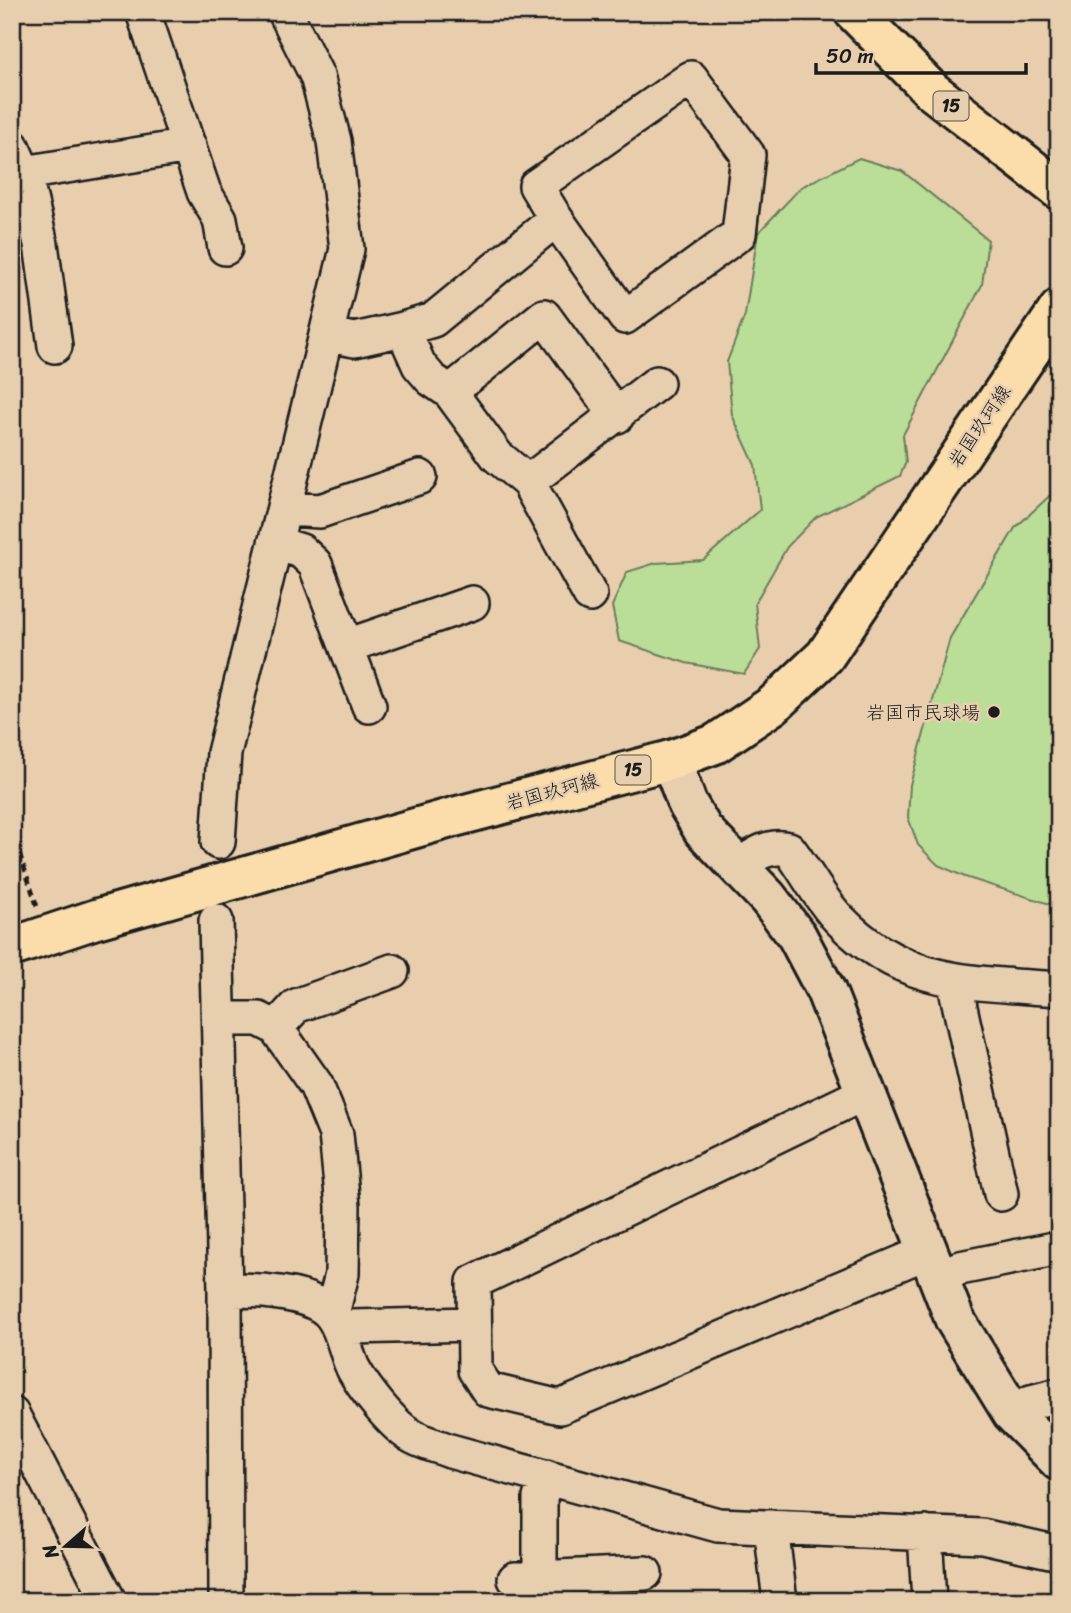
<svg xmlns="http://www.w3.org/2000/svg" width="1071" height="1613" font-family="Sriracha,'Klee One',sans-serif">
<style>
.green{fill:#badd97;stroke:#6b7c5a;stroke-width:2}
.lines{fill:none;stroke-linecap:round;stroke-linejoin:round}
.street-casing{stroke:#1c1c1c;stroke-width:38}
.secondary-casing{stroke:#1c1c1c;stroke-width:44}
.primary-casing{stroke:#1c1c1c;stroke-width:44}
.path{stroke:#1c1c1c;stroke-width:4.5;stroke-dasharray:7 5;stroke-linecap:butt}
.street{stroke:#e7ceaf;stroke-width:33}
.secondary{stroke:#e7ceaf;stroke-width:38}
.primary{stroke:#faddab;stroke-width:38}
.poi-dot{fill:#1c1c1c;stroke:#e7ceaf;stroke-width:2.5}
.labels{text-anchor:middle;stroke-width:5;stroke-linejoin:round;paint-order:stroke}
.shield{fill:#e7ceaf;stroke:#595148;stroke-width:2}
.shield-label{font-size:18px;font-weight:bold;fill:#1c1c1c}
.street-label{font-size:19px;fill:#1c1c1c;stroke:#e7ceaf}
.poi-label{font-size:19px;fill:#1c1c1c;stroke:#e7ceaf;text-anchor:end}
</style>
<rect width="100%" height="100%" fill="#e9cead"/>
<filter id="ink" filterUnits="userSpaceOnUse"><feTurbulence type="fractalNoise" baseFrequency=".0143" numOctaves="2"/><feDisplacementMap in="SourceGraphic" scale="14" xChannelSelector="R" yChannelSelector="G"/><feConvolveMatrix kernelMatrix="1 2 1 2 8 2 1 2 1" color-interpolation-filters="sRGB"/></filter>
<g filter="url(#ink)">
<path class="green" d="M 859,158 L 902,171 L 988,240 L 982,285 L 903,435 L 906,462 L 900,476 L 816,517 L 787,547 L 755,603 L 760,649 L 744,674 L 686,663 L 619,641 L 612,606 L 627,572 L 656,563 L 703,560 L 760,510 L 755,465 L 732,415 L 727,362 L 745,315 L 758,233 L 801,187 Z
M 1059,487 L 1059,907 L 965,877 L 938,865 L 918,845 L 908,817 L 910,785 L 950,638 L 1015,528 Z"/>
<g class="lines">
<g class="street-casing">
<path id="street" d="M 143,12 L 204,192 L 220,219 L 225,248
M 12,146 L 24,173 L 189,146
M 24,173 L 41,244 L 55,346
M 403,329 L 433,320 L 556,219 L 536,186 L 691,78 L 748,155 L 739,234 L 625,317 L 556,219
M 328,335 L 355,340 L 403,329 L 419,365 L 431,379 L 450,392 L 497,456 L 528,482 L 657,383
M 450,392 L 544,316 L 617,416
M 528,482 L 590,595
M 286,509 L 320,511 L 420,477
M 275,543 L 301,551 L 315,564 L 369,706
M 347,646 L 472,603
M 218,842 L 224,753 L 347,249 L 334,141 L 317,76 L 285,12
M 736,868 C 753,856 767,844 789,849 C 806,871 820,900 839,919 C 904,987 973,982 1059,989
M 216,921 L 225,1291 L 226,1601
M 954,980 L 1001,1194
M 219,1019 L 259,1019 L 276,1028 L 316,1085 L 336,1134 L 343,1206 L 342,1274 L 332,1314
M 276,1028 L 296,1006 L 392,971
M 867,1092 L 474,1282 L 475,1370 L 488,1390 L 560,1407 L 929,1251
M 939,1277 L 960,1268 L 1059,1248
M 225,1291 C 253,1289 314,1291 332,1316 C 344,1332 345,1353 354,1370 C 365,1390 392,1424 410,1435 C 422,1443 438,1446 450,1451 L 718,1525 L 982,1536 L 1059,1553
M 340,1330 L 352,1327 L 473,1324
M 1012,1413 L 1031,1402 L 1059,1395
M 12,1414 L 109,1601
M 771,1527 L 780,1601
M 925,1533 L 929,1601
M 540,1578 L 540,1498 L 546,1477
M 515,1579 L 645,1573"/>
</g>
<g class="secondary-casing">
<path id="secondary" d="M 671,760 L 687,803 L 703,830 L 768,898 L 797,936 L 826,991 L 955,1320 L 1012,1413 L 1059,1461"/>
</g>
<g class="primary-casing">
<path id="primary" d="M 854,12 L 932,91 L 1059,190
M 12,947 L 96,919 L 454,817 L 671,760 L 715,744 L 773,705 L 825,656 L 1059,309"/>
</g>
<path class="path" d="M 12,831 L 37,906"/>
<use href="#street" class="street"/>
<use href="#secondary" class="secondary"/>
<use href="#primary" class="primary"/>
</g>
</g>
<circle class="poi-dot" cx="994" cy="712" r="7"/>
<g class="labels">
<g class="shield">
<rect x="933.5" y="91.5" width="35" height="29" rx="5"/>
<rect x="615.5" y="755.5" width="35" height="29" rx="5"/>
</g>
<g class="shield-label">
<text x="951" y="112">15</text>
<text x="633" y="776">15</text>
</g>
<g class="street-label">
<text transform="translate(979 426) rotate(-56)" y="7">岩国玖珂線</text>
<text transform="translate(552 791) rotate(-15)" y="7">岩国玖珂線</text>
</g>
<g class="poi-label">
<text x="980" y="719">岩国市民球場</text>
</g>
</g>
<rect width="1071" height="1613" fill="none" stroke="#e7ceaf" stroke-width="42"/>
<rect x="21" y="21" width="1029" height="1571" fill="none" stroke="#1c1c1c" stroke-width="2.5" filter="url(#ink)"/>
<g transform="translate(66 1546) rotate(250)" stroke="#e7ceaf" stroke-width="5" paint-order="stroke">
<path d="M0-5L12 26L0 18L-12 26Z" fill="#1c1c1c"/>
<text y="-10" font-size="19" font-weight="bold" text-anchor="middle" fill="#1c1c1c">N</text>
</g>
<path d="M816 63v10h210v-10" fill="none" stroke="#1c1c1c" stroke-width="3.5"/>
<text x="826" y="63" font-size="21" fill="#1c1c1c" stroke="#e7ceaf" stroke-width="5" paint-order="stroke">50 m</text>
</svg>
